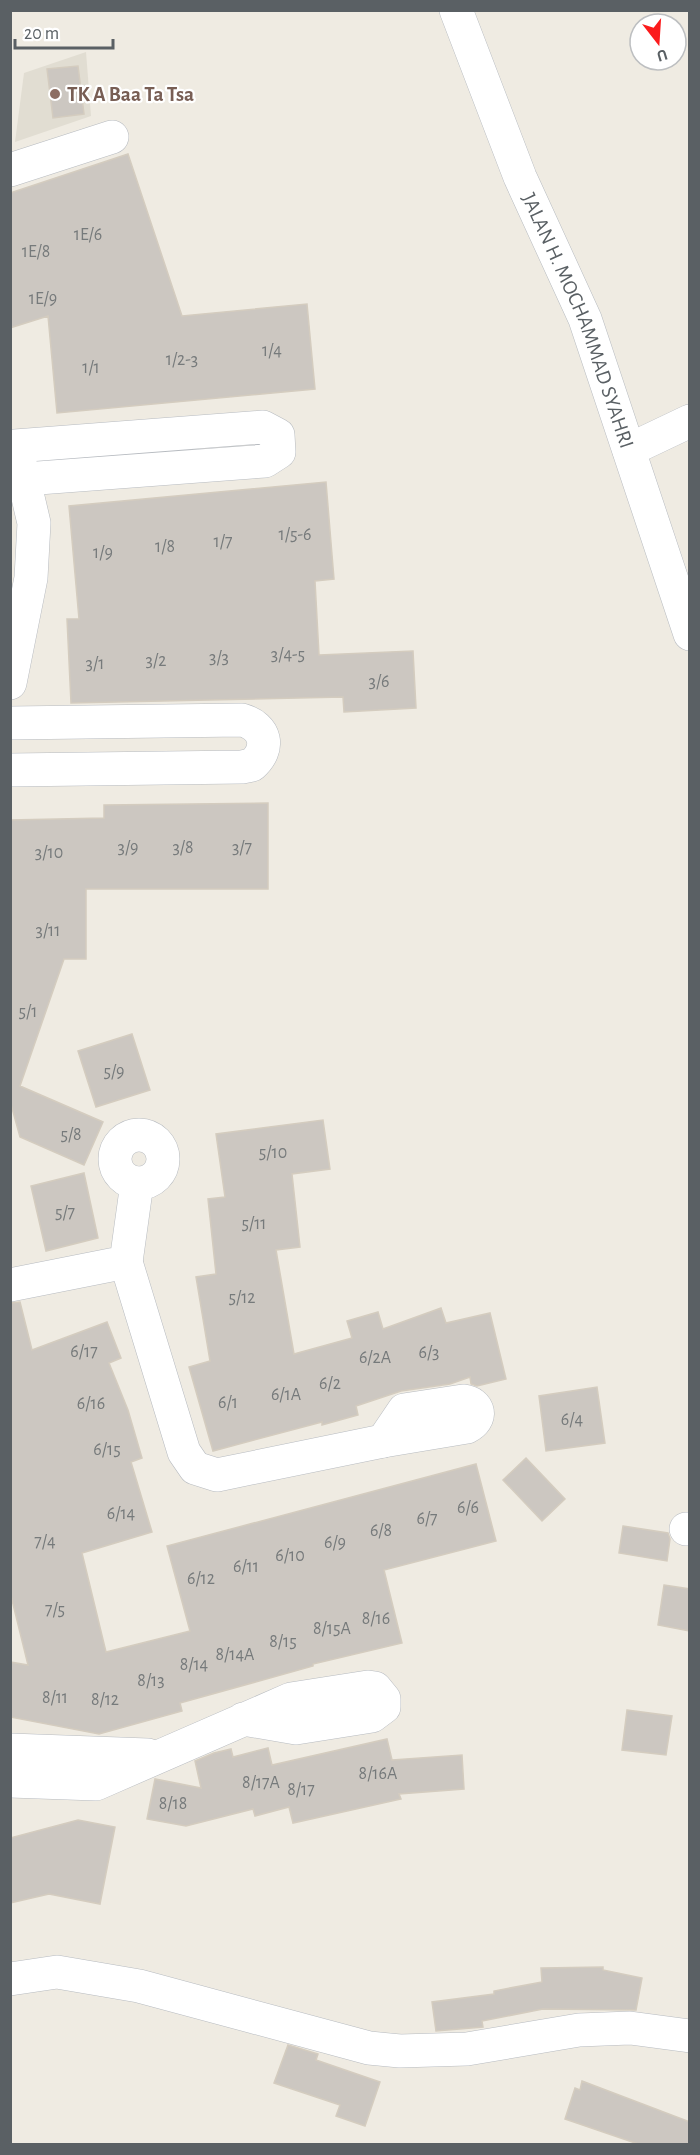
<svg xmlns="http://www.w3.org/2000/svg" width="700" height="2155" font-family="'Alegreya Sans',sans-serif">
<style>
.education{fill:#e1ddd2}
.building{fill:#ccc7c1;stroke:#d4ccbf;stroke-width:1.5}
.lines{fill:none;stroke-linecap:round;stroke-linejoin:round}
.minor-casing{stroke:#b7bbc0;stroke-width:34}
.minor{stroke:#fff;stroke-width:33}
.education-dot{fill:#8d6e63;stroke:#fff;stroke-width:2}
.labels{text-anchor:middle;stroke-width:4.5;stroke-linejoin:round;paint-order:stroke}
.number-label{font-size:18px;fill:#767a7b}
.education-label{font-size:21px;font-weight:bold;fill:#785e54;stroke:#fff;text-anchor:start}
.street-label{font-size:21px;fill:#5a6064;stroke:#fff}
</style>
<rect width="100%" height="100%" fill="#efebe2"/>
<path class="education" d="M 86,52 L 91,116 L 15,142 L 24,73 Z"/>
<path class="building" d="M 78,66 L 84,114 L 53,118 L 47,69 Z
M 128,154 L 182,316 L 307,304 L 315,389 L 57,413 L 48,316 L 10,328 L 10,193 Z
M 326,482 L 334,579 L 315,581 L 319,655 L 413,651 L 416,708 L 344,712 L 343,697 L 71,703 L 67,619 L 79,619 L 69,506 Z
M 268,803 L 268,889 L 86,889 L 86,959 L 64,959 L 20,1086 L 103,1122 L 84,1165 L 20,1137 L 10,1101 L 10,820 L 104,818 L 104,805 Z
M 132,1034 L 150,1090 L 96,1107 L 78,1051 Z
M 323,1120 L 330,1169 L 292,1174 L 300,1247 L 276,1250 L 294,1354 L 352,1338 L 347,1321 L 378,1312 L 383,1329 L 441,1308 L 446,1323 L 490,1313 L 506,1379 L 477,1386 L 471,1384 L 470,1377 L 450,1384 L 401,1391 L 356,1406 L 358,1415 L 322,1425 L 322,1422 L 213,1451 L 189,1367 L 210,1361 L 196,1277 L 216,1274 L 208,1199 L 225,1197 L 216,1134 Z
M 84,1173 L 98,1238 L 46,1251 L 31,1186 Z
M 20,1302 L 32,1350 L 107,1322 L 121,1358 L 109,1363 L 128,1410 L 142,1458 L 131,1462 L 152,1532 L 82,1553 L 106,1652 L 190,1631 L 167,1546 L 476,1464 L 496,1541 L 384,1570 L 402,1643 L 313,1664 L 313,1666 L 180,1703 L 182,1711 L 99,1734 L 10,1717 L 10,1662 L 28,1665 L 10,1592 L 10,1303 Z
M 597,1387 L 605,1443 L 546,1451 L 539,1396 Z
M 526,1458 L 565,1499 L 542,1521 L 503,1480 Z
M 623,1526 L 668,1533 L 670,1539 L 667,1561 L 619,1553 Z
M 664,1585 L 690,1589 L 690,1631 L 658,1625 Z
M 627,1710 L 672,1716 L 666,1755 L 622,1750 Z
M 387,1739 L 392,1760 L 462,1755 L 464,1789 L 399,1794 L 401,1799 L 293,1823 L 289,1807 L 255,1816 L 253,1809 L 186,1826 L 147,1819 L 155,1779 L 201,1788 L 195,1761 L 214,1753 L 231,1749 L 233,1757 L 268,1748 L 272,1765 Z
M 78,1820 L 115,1827 L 100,1904 L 49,1894 L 10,1903 L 10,1838 Z
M 603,1967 L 603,1970 L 642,1978 L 636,2010 L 543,2009 L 482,2021 L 483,2027 L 436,2031 L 432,2002 L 494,1994 L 494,1991 L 542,1982 L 541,1968 Z
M 288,2045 L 318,2054 L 316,2060 L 380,2082 L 365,2126 L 336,2116 L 340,2105 L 274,2083 Z
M 582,2081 L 690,2122 L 690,2145 L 641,2145 L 565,2119 L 575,2088 L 580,2090 Z"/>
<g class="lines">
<g class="minor-casing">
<g id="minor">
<path id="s1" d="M 456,10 L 520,177 L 585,319 L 690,634"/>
<path d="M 10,170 L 112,137"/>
<path d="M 15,446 L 263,427 L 278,435 L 279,452 L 265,461 L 25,479"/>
<path d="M 629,450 L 690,421"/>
<path d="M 10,683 L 31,578 L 34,523 L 19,459"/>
<path d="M 10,723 L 242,720 C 266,727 271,748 252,765 L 242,767 L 10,770"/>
<circle cx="139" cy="1159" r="24"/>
<path d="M 126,1262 L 184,1452 L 195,1468 L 217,1475 L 383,1441"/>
<path d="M 10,1285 L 126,1262 L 137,1183"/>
<path d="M 463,1401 C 480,1403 483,1419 467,1427 L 383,1441 L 404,1410 Z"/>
<path d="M 686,1529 L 690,1529"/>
<path d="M 10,1750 L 148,1755"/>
<path d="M 10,1781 L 96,1784 L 291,1699 L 368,1687 L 375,1688 L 384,1699 L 384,1707 L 372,1716 L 296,1728 L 243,1719"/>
<path d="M 10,1979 L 57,1972 L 139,1986 L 369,2048 L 400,2051 L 467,2049 L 579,2030 L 630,2028 L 690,2036"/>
</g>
</g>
<use href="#minor" class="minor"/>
</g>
<circle class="education-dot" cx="55" cy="94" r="6"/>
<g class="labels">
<g class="number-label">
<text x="88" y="240">1E/6</text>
<text x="36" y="257">1E/8</text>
<text x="43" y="304">1E/9</text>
<text x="272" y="356">1/4</text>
<text x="182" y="365">1/2-3</text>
<text x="91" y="373">1/1</text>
<text x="295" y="540">1/5-6</text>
<text x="223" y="547">1/7</text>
<text x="165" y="552">1/8</text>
<text x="103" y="558">1/9</text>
<text x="288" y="660">3/4-5</text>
<text x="219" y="663">3/3</text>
<text x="156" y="666">3/2</text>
<text x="95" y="669">3/1</text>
<text x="379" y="687">3/6</text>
<text x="128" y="853">3/9</text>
<text x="183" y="853">3/8</text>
<text x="242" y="853">3/7</text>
<text x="49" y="858">3/10</text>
<text x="48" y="936">3/11</text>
<text x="28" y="1017">5/1</text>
<text x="114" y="1077">5/9</text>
<text x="71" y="1140">5/8</text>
<text x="273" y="1158">5/10</text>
<text x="65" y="1218">5/7</text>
<text x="254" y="1229">5/11</text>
<text x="242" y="1303">5/12</text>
<text x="84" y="1357">6/17</text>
<text x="429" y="1358">6/3</text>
<text x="375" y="1363">6/2A</text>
<text x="330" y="1389">6/2</text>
<text x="286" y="1400">6/1A</text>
<text x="228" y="1408">6/1</text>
<text x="91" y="1409">6/16</text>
<text x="572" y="1425">6/4</text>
<text x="107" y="1455">6/15</text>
<text x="468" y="1513">6/6</text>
<text x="121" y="1519">6/14</text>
<text x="427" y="1524">6/7</text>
<text x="381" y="1536">6/8</text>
<text x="45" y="1547">7/4</text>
<text x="335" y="1548">6/9</text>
<text x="290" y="1561">6/10</text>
<text x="246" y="1572">6/11</text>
<text x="201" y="1584">6/12</text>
<text x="55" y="1615">7/5</text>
<text x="376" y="1624">8/16</text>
<text x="332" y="1634">8/15A</text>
<text x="283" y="1647">8/15</text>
<text x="235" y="1660">8/14A</text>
<text x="194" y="1670">8/14</text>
<text x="151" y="1686">8/13</text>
<text x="55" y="1703">8/11</text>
<text x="105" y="1705">8/12</text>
<text x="378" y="1779">8/16A</text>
<text x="261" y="1788">8/17A</text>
<text x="301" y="1795">8/17</text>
<text x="173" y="1809">8/18</text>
</g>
<g class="education-label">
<text x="67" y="101">TK A Baa Ta Tsa</text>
</g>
<g class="street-label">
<text dy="7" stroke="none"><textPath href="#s1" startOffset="334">JALAN H. MOCHAMMAD SYAHRI</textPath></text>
</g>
</g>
<rect width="700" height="2155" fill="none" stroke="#5a6064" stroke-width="24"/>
<g transform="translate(658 42) rotate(163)"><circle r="28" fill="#ffffff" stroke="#bdbfc1" stroke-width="1.5"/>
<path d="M0-4.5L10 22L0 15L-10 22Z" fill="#fb1b1c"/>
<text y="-9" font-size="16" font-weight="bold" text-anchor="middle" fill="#5a6064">U</text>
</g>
<path d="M15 39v9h98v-9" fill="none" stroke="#5a6064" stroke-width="3"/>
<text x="24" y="39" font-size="18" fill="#5a6064" stroke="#ffffff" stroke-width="4.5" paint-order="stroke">20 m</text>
</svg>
